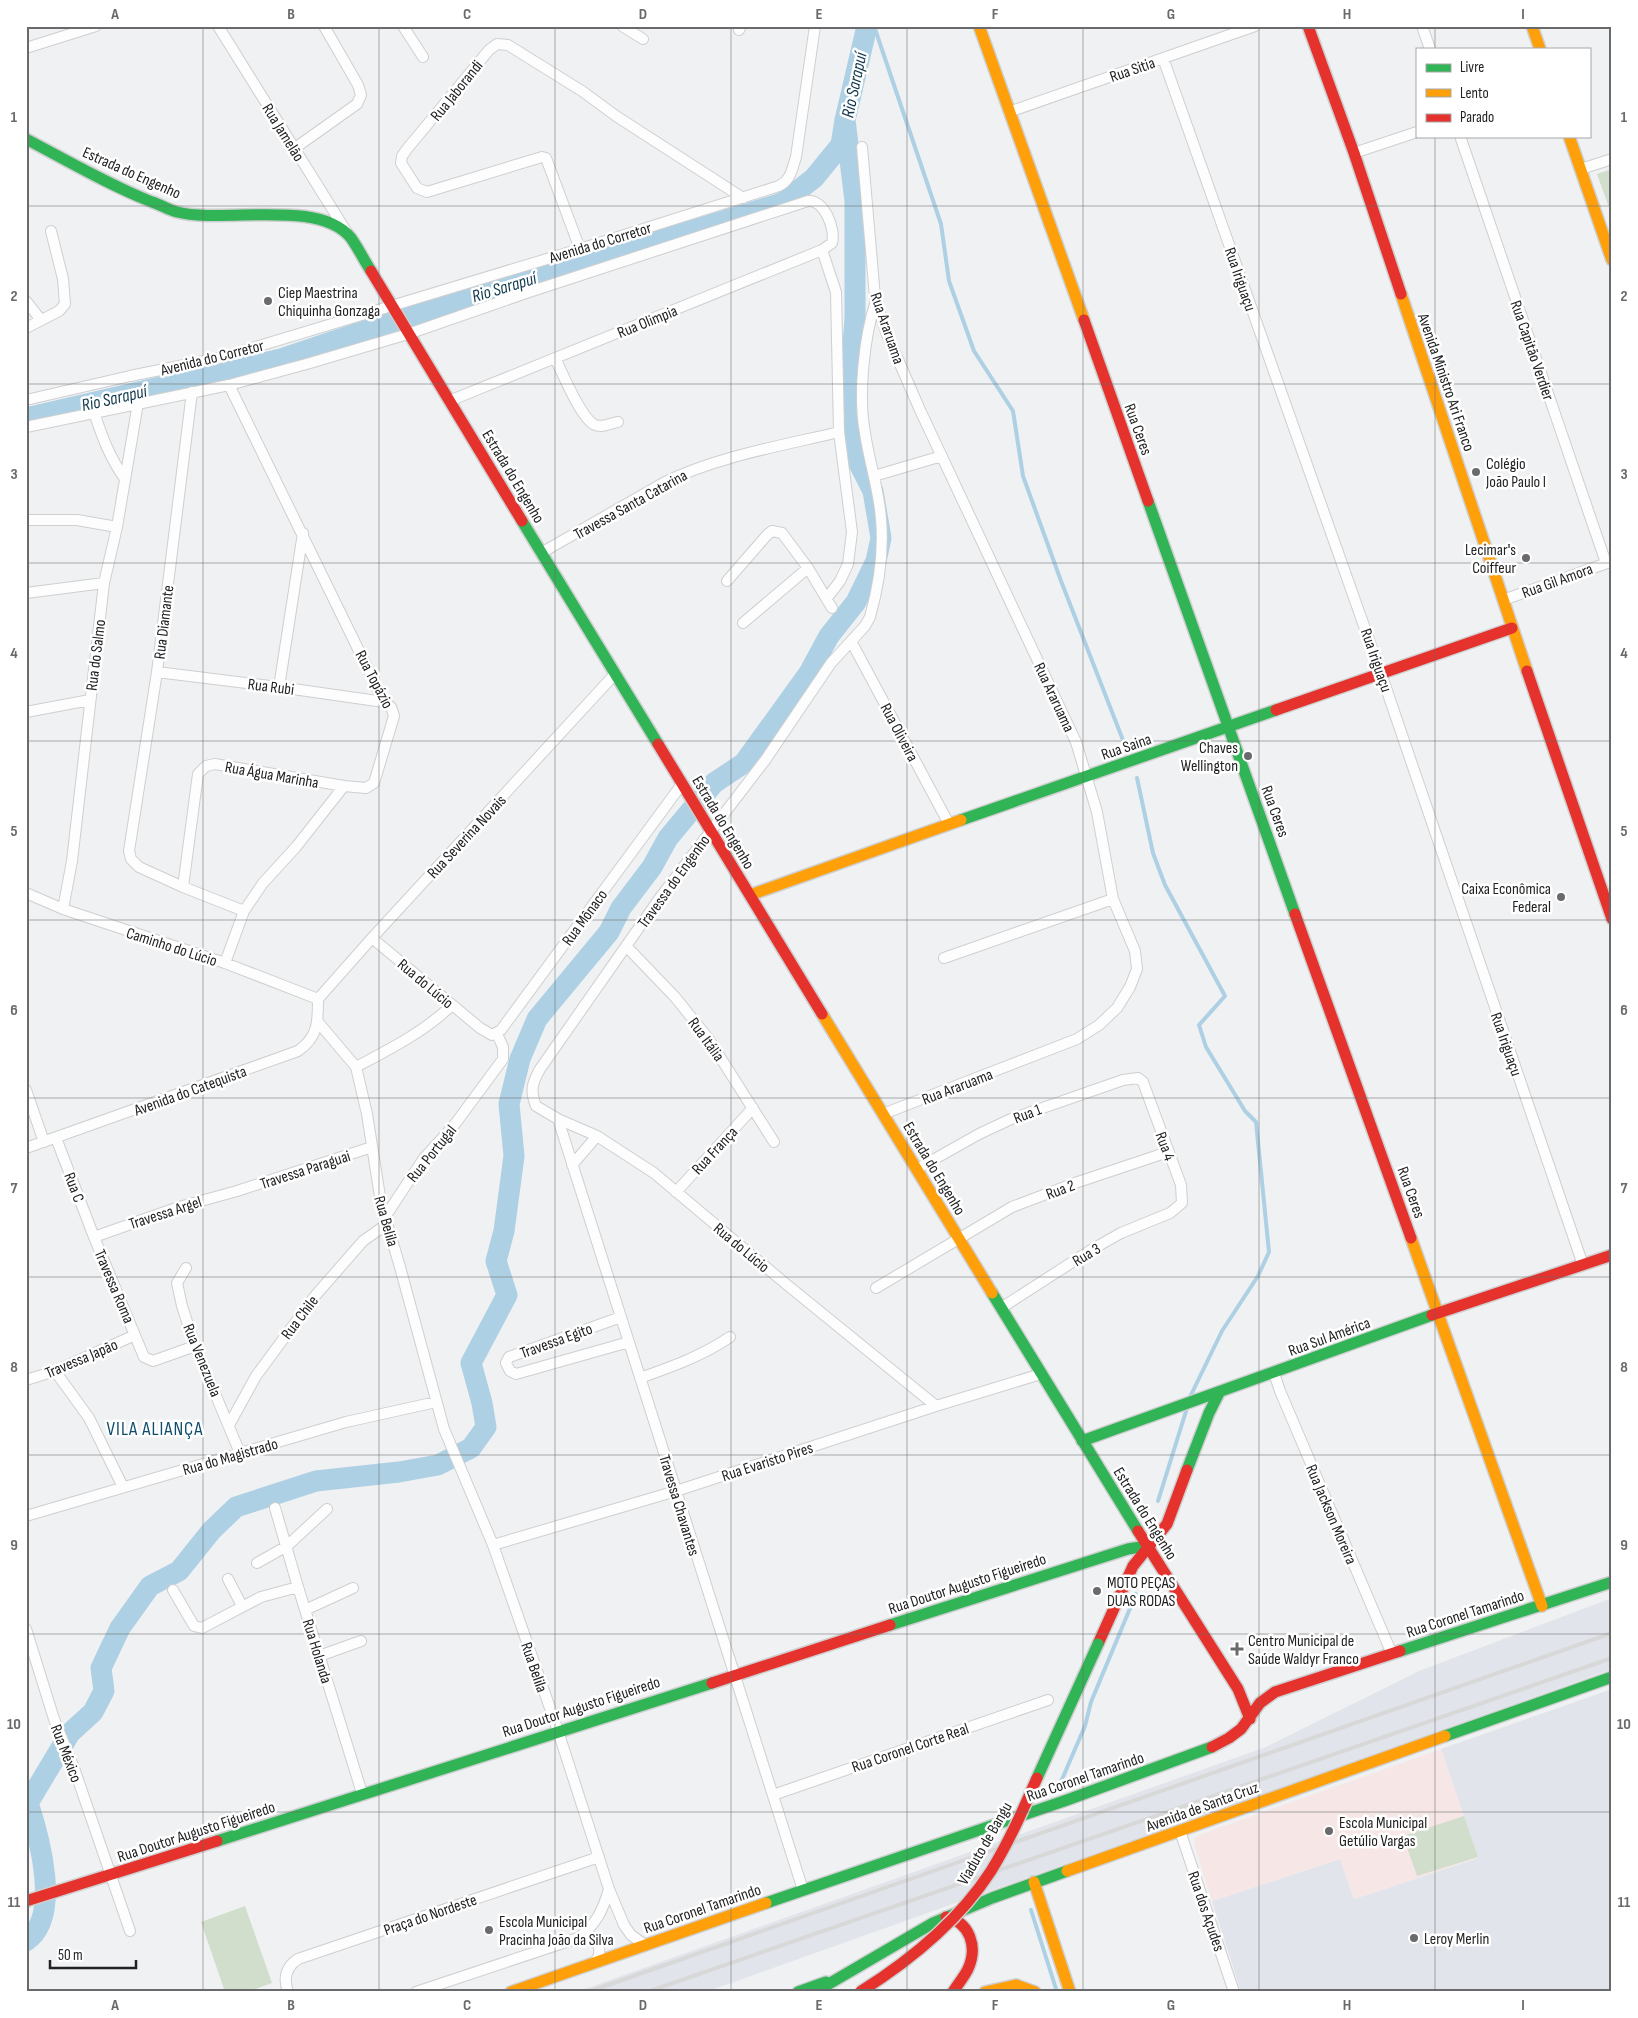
<svg xmlns="http://www.w3.org/2000/svg" width="1638" height="2018" font-family="'Sofia Sans Condensed',sans-serif">
<style>
.built{fill:#e1e4ea}
.education{fill:#f6e7e6}
.green{fill:#d1decb}
.lines{fill:none;stroke-linecap:round;stroke-linejoin:round}
.stream{stroke:#aed0e4;stroke-width:4}
.river{stroke:#aed0e4;stroke-width:21}
.street-casing{stroke:#cecfd0;stroke-width:12}
.fast-casing{stroke:#cecfd0;stroke-width:14}
.slow-casing{stroke:#cecfd0;stroke-width:14}
.jam-casing{stroke:#cecfd0;stroke-width:14}
.street{stroke:#fdfdfd;stroke-width:10}
.fast{stroke:#30b455;stroke-width:11}
.slow{stroke:#ff9f0a;stroke-width:11}
.jam{stroke:#e5322d;stroke-width:11}
.rail{stroke:#d8d8d9;stroke-width:4}
.fast-bridge-casing{stroke:#cecfd0;stroke-width:14;stroke-linecap:butt}
.jam-bridge-casing{stroke:#cecfd0;stroke-width:14;stroke-linecap:butt}
.fast-bridge{stroke:#30b455;stroke-width:11}
.jam-bridge{stroke:#e5322d;stroke-width:11}
.grid{fill:none;stroke:#6a6a6c;stroke-width:1;stroke-opacity:0.55}
.poi-dot{fill:#6a6a6c;stroke:#fff;stroke-width:2}
.labels{text-anchor:middle;stroke-width:5;stroke-linejoin:round;paint-order:stroke}
.street-label{font-size:16px;fill:#222223;stroke:#fff}
.poi-label{font-size:16px;fill:#222223;stroke:#fff;text-anchor:start}
.water-label{font-size:18px;font-style:italic;fill:#11394d;stroke:#fff}
.quarter-label{font-size:19px;letter-spacing:1px;fill:#0f4d6d;stroke:#fff}
.neatline{fill:none;stroke:#6a6a6c;stroke-width:2}
.grid-label{font-size:16px;text-anchor:middle;font-weight:bold;fill:#6a6a6c}
</style>
<rect width="100%" height="100%" fill="#f0f1f3"/>
<path class="built" d="M 1612,1598 L 1612,1669 L 706,1992 L 576,1992 L 1266,1747 L 1419,1671 Z
M 1612,1689 L 1612,1992 L 1241,1992 L 1212,1901 L 1340,1859 L 1354,1899 L 1478,1858 L 1441,1749 Z"/>
<path class="education" d="M 1441,1749 L 1478,1858 L 1354,1899 L 1340,1859 L 1212,1901 L 1194,1844 L 1196,1837 L 1202,1834 Z"/>
<path class="green" d="M 1612,169 L 1612,216 L 1597,174 Z
M 1464,1816 L 1478,1857 L 1417,1876 L 1403,1836 Z
M 245,1906 L 272,1983 L 247,1992 L 225,1992 L 201,1922 Z"/>
<g class="lines">
<path class="stream" d="M 874,26 L 941,224 L 949,281 L 974,351 L 1013,411 L 1023,476 L 1061,581 L 1128,753
M 1137,778 L 1153,853 L 1165,885 L 1225,996 L 1199,1025 L 1206,1047 L 1245,1111 L 1256,1122 L 1269,1252 L 1258,1276 L 1222,1331 L 1189,1399
M 1158,1501 L 1187,1408
M 1060,1784 L 1085,1726 L 1091,1702 L 1136,1594
M 1031,1910 L 1057,1992"/>
<path class="river" d="M 26,418 L 281,359 L 373,328 L 782,203 L 814,178 L 841,145 L 845,120 L 867,26
M 26,1941 C 62,1917 39,1836 28,1803 L 70,1733 L 93,1712 L 104,1691 L 101,1668 L 120,1628 L 150,1586 L 179,1571 L 212,1530 L 236,1507 L 316,1481 L 399,1472 L 438,1465 L 471,1448 L 486,1427 L 482,1403 L 471,1363 L 507,1295 L 496,1261 L 504,1231 L 514,1156 L 509,1104 L 520,1059 L 537,1019 L 609,932 L 621,908 L 652,867 L 668,838 L 714,783 L 744,763 L 809,673 L 829,636 L 856,602 L 876,561 L 881,538 L 873,491 L 852,450 L 854,419 L 851,373 L 855,318 L 855,201 L 845,120"/>
<g class="street-casing">
<path id="street" d="M 218,26 L 346,231
M 403,26 L 423,57
M 622,26 L 643,39
M 1422,26 L 1430,49
M 739,30 L 741,26
M 26,48 L 96,26
M 1163,58 L 1386,688 L 1583,1265
M 1009,112 L 1255,26
M 1460,136 L 1606,563
M 862,147 L 875,297 L 886,332 L 920,410 L 1076,742 L 1097,812 L 1113,899 L 1135,951 L 1137,969 L 1130,987 L 1117,1008 L 1099,1025 L 1077,1039 L 883,1114
M 295,148 L 357,104 L 361,95 L 358,85 L 324,26
M 1354,153 L 1417,132
M 1581,169 L 1612,159
M 580,249 L 546,158 L 542,157 L 427,192 L 417,188 L 401,163 L 402,156 L 407,149 L 489,50 L 497,44 L 508,45 L 582,91 L 616,116 L 743,198
M 822,250 L 836,292 L 839,432 L 852,532 L 848,564 L 840,581 L 827,598
M 26,301 L 41,320
M 876,301 C 864,336 858,396 865,433 C 869,461 879,490 881,519 C 884,552 879,585 870,617 L 865,626 L 831,663 L 766,759 L 659,899 L 540,1069 C 532,1083 530,1091 536,1106 L 558,1119 L 597,1136 L 654,1173 L 786,1284 L 936,1406
M 26,328 L 59,311 L 65,304 L 63,279 L 51,231
M 555,358 C 562,372 581,419 595,425 C 602,428 611,423 618,422
M 192,392 L 157,672 L 129,851 L 131,859 L 139,867 L 183,887 L 244,911
M 26,400 L 130,376 L 219,358 L 580,249 L 779,186 C 791,180 792,169 796,157 L 815,26
M 94,412 C 102,437 110,458 125,479
M 26,427 L 229,385 L 310,363 L 408,334 L 529,292 L 808,201 C 824,199 836,229 832,243 L 822,250 L 449,401
M 874,476 L 942,456
M 26,520 L 77,520 L 117,527
M 541,553 L 665,482 C 720,456 780,446 839,432
M 727,581 L 767,535 L 772,531 L 782,533 L 808,568 L 832,608
M 26,593 L 104,583
M 1503,600 L 1610,562
M 743,623 L 808,568
M 851,641 L 949,824
M 157,672 L 279,687 L 384,702
M 279,687 L 303,533
M 26,712 L 90,700
M 183,887 L 198,774 L 206,766 L 215,764 L 344,786
M 26,893 L 63,909 L 225,963 L 318,999
M 63,909 L 72,861 L 104,583 L 117,527 L 138,403
M 372,938 L 480,1028 L 492,1035 L 501,1030 L 682,784
M 626,946 L 675,997 L 708,1038 L 774,1142
M 944,958 L 1113,899
M 225,963 L 244,911 L 263,883 L 296,847 L 344,786 L 366,788 L 374,783 L 394,716 L 391,707 L 384,702 L 229,385
M 318,999 L 372,938 L 615,674
M 318,1022 L 356,1067 L 367,1114 L 381,1203 L 400,1267 L 444,1429 L 493,1545 L 558,1731 L 609,1889 L 624,1925 L 631,1935 L 645,1945
M 356,1067 C 390,1049 424,1032 452,1005
M 26,1090 L 44,1142
M 558,1119 L 803,1890
M 56,1138 L 94,1237 L 144,1357 L 153,1361 L 195,1346
M 26,1148 L 298,1051 C 318,1037 318,1023 318,999
M 572,1165 L 597,1136
M 917,1169 L 979,1134 L 1011,1119 L 1123,1080 L 1138,1078 L 1143,1082 L 1181,1185 L 1182,1203 L 1170,1213 L 1121,1233 L 1091,1250 L 1001,1308
M 676,1192 L 753,1108
M 385,1217 L 424,1158 L 455,1124 L 503,1059 L 503,1047 L 497,1034
M 94,1237 L 179,1207 L 237,1191 L 372,1147
M 186,1268 L 177,1283 L 182,1306 L 195,1346 L 240,1453
M 876,1288 L 1012,1207 L 1075,1183 L 1168,1152
M 621,1317 L 509,1357 L 506,1363 L 510,1371 L 516,1374 L 629,1342
M 55,1371 L 89,1418 L 123,1487
M 1274,1373 L 1280,1391 L 1392,1654
M 640,1378 C 671,1367 702,1356 730,1337
M 26,1380 L 55,1371 L 135,1335
M 229,1425 L 256,1376 L 315,1296 L 363,1241 L 387,1224
M 275,1508 L 298,1587 L 362,1793
M 26,1516 L 346,1422 L 436,1402
M 493,1545 L 676,1491 L 936,1406 L 1041,1374
M 257,1563 L 287,1546 L 327,1509
M 228,1579 L 242,1606
M 173,1590 L 194,1626 L 202,1628 L 261,1597 L 298,1587
M 305,1610 L 353,1588
M 26,1629 L 54,1719 L 74,1768 L 130,1931
M 319,1656 L 361,1641
M 773,1795 L 1048,1700
M 1180,1831 L 1234,1992
M 578,1938 C 582,1938 587,1937 590,1938 C 601,1942 602,1956 594,1962
M 288,1992 C 283,1978 286,1967 298,1959 L 599,1857
M 416,1992 L 578,1938 C 596,1925 603,1910 609,1889"/>
</g>
<g class="fast-casing">
<path id="fast" d="M 26,139 C 68,161 109,185 152,202 C 161,205 169,210 177,212 C 224,224 319,198 351,238 C 358,248 364,260 371,271
M 1148,501 L 1295,914
M 522,521 L 658,744
M 961,820 L 1276,710
M 992,1293 L 1138,1531
M 1082,1441 L 1432,1315
M 1187,1470 L 1209,1413 L 1219,1393
M 890,1625 L 1128,1549 L 1147,1546
M 1400,1651 L 1612,1582
M 1445,1736 L 1612,1677
M 217,1841 L 712,1683
M 766,1903 L 1067,1800 L 1212,1747
M 798,1992 L 826,1982
M 815,1992 L 933,1923 L 992,1898 L 1067,1871"/>
</g>
<g class="slow-casing">
<path id="slow" d="M 979,26 L 1084,320
M 1532,26 L 1540,49
M 1569,136 L 1612,260
M 1401,294 L 1527,671
M 750,895 L 961,820
M 822,1014 L 992,1293
M 1411,1238 L 1542,1606
M 1067,1871 L 1445,1736
M 1034,1882 L 1070,1992
M 511,1992 L 766,1903
M 985,1992 L 1016,1985 L 1035,1992"/>
</g>
<g class="jam-casing">
<path id="jam" d="M 1308,26 L 1354,153 L 1401,294
M 371,271 L 522,521
M 1084,320 L 1148,501
M 1527,671 L 1612,919
M 1276,710 L 1512,628
M 658,744 L 822,1014
M 1295,914 L 1411,1238
M 1432,1315 L 1612,1255
M 1138,1531 L 1238,1689 L 1250,1719
M 1098,1644 L 1133,1566 L 1167,1524 L 1187,1470
M 712,1683 L 890,1625
M 1212,1747 L 1229,1738 L 1241,1729 L 1260,1703 L 1275,1692 L 1400,1651
M 26,1901 L 217,1841
M 946,1917 C 970,1922 978,1947 968,1969 C 964,1977 958,1984 953,1992"/>
</g>
<use href="#street" class="street"/>
<use href="#fast" class="fast"/>
<use href="#slow" class="slow"/>
<use href="#jam" class="jam"/>
<path class="rail" d="M 588,1992 L 1612,1633
M 647,1992 L 1612,1658"/>
<g class="fast-bridge-casing">
<path id="fast-bridge" d="M 1037,1778 L 1098,1644"/>
</g>
<g class="jam-bridge-casing">
<path id="jam-bridge" d="M 860,1992 C 911,1960 958,1922 991,1871 C 1009,1842 1023,1810 1037,1778"/>
</g>
<use href="#fast-bridge" class="fast-bridge"/>
<use href="#jam-bridge" class="jam-bridge"/>
</g>
<path class="grid" d="M 203,26 L 203,1992M 379,26 L 379,1992M 555,26 L 555,1992M 731,26 L 731,1992M 907,26 L 907,1992M 1083,26 L 1083,1992M 1259,26 L 1259,1992M 1435,26 L 1435,49M 1435,136 L 1435,1992M 26,206 L 1612,206M 26,384 L 1612,384M 26,563 L 1612,563M 26,741 L 1612,741M 26,920 L 1612,920M 26,1098 L 1612,1098M 26,1277 L 1612,1277M 26,1455 L 1612,1455M 26,1634 L 1612,1634M 26,1812 L 1612,1812"/>
<g class="poi-dot">
<circle cx="268" cy="301" r="5"/>
<circle cx="1476" cy="472" r="5"/>
<circle cx="1526" cy="558" r="5"/>
<circle cx="1248" cy="756" r="5"/>
<circle cx="1561" cy="897" r="5"/>
<circle cx="1097" cy="1591" r="5"/>
<path d="M1234.5 1641.5h5v5h5v5h-5v5h-5v-5h-5v-5h5z"/>
<circle cx="1329" cy="1831" r="5"/>
<circle cx="489" cy="1930" r="5"/>
<circle cx="1414" cy="1938" r="5"/>
</g>
<g class="labels">
<g class="street-label">
<text transform="translate(1132 69) rotate(-19)" y="6">Rua Sitia</text>
<text transform="translate(456 90) rotate(-51)" y="6">Rua Jaborandi</text>
<text transform="translate(284 132) rotate(58)" y="6">Rua Jamelão</text>
<text transform="translate(132 172) rotate(24)" y="6">Estrada do Engenho</text>
<text transform="translate(600 242) rotate(-17)" y="6">Avenida do Corretor</text>
<text transform="translate(1241 279) rotate(71)" y="6">Rua Iriguaçu</text>
<text transform="translate(647 321) rotate(-22)" y="6">Rua Olimpia</text>
<text transform="translate(888 328) rotate(71)" y="6">Rua Araruama</text>
<text transform="translate(1533 350) rotate(71)" y="6">Rua Capitão Verdier</text>
<text transform="translate(212 357) rotate(-14)" y="6">Avenida do Corretor</text>
<text transform="translate(1447 382) rotate(71)" y="6">Avenida Ministro Ari Franco</text>
<text transform="translate(1139 429) rotate(70)" y="6">Rua Ceres</text>
<text transform="translate(514 476) rotate(59)" y="6">Estrada do Engenho</text>
<text transform="translate(630 504) rotate(-29)" y="6">Travessa Santa Catarina</text>
<text transform="translate(1557 580) rotate(-20)" y="6">Rua Gil Amora</text>
<text transform="translate(163 622) rotate(-83)" y="6">Rua Diamante</text>
<text transform="translate(95 655) rotate(-83)" y="6">Rua do Salmo</text>
<text transform="translate(1377 660) rotate(71)" y="6">Rua Iriguaçu</text>
<text transform="translate(375 679) rotate(62)" y="6">Rua Topázio</text>
<text transform="translate(271 686) rotate(7)" y="6">Rua Rubi</text>
<text transform="translate(1055 697) rotate(65)" y="6">Rua Araruama</text>
<text transform="translate(900 732) rotate(62)" y="6">Rua Oliveira</text>
<text transform="translate(1126 746) rotate(-19)" y="6">Rua Saina</text>
<text transform="translate(272 774) rotate(10)" y="6">Rua Água Marinha</text>
<text transform="translate(1276 811) rotate(70)" y="6">Rua Ceres</text>
<text transform="translate(724 822) rotate(59)" y="6">Estrada do Engenho</text>
<text transform="translate(466 836) rotate(-47)" y="6">Rua Severina Novais</text>
<text transform="translate(673 881) rotate(-54)" y="6">Travessa do Engenho</text>
<text transform="translate(584 917) rotate(-54)" y="6">Rua Mônaco</text>
<text transform="translate(172 946) rotate(18)" y="6">Caminho do Lúcio</text>
<text transform="translate(426 983) rotate(40)" y="6">Rua do Lúcio</text>
<text transform="translate(707 1039) rotate(54)" y="6">Rua Itália</text>
<text transform="translate(1507 1044) rotate(71)" y="6">Rua Iriguaçu</text>
<text transform="translate(957 1086) rotate(-21)" y="6">Rua Araruama</text>
<text transform="translate(190 1090) rotate(-20)" y="6">Avenida do Catequista</text>
<text transform="translate(1027 1113) rotate(-21)" y="6">Rua 1</text>
<text transform="translate(1166 1146) rotate(70)" y="6">Rua 4</text>
<text transform="translate(714 1150) rotate(-47)" y="6">Rua França</text>
<text transform="translate(431 1153) rotate(-51)" y="6">Rua Portugal</text>
<text transform="translate(935 1168) rotate(59)" y="6">Estrada do Engenho</text>
<text transform="translate(305 1169) rotate(-18)" y="6">Travessa Paraguai</text>
<text transform="translate(75 1187) rotate(69)" y="6">Rua C</text>
<text transform="translate(1060 1189) rotate(-21)" y="6">Rua 2</text>
<text transform="translate(1412 1192) rotate(70)" y="6">Rua Ceres</text>
<text transform="translate(165 1212) rotate(-18)" y="6">Travessa Argel</text>
<text transform="translate(387 1221) rotate(74)" y="6">Rua Belila</text>
<text transform="translate(742 1247) rotate(40)" y="6">Rua do Lúcio</text>
<text transform="translate(1086 1254) rotate(-31)" y="6">Rua 3</text>
<text transform="translate(115 1286) rotate(67)" y="6">Travessa Roma</text>
<text transform="translate(299 1317) rotate(-53)" y="6">Rua Chile</text>
<text transform="translate(1329 1336) rotate(-20)" y="6">Rua Sul América</text>
<text transform="translate(556 1340) rotate(-20)" y="6">Travessa Egito</text>
<text transform="translate(81 1358) rotate(-23)" y="6">Travessa Japão</text>
<text transform="translate(203 1360) rotate(68)" y="6">Rua Venezuela</text>
<text transform="translate(230 1456) rotate(-16)" y="6">Rua do Magistrado</text>
<text transform="translate(767 1461) rotate(-18)" y="6">Rua Evaristo Pires</text>
<text transform="translate(680 1505) rotate(73)" y="6">Travessa Chavantes</text>
<text transform="translate(1146 1513) rotate(58)" y="6">Estrada do Engenho</text>
<text transform="translate(1332 1514) rotate(67)" y="6">Rua Jackson Moreira</text>
<text transform="translate(967 1583) rotate(-18)" y="6">Rua Doutor Augusto Figueiredo</text>
<text transform="translate(1465 1613) rotate(-18)" y="6">Rua Coronel Tamarindo</text>
<text transform="translate(318 1651) rotate(73)" y="6">Rua Holanda</text>
<text transform="translate(535 1667) rotate(71)" y="6">Rua Belila</text>
<text transform="translate(581 1706) rotate(-18)" y="6">Rua Doutor Augusto Figueiredo</text>
<text transform="translate(910 1747) rotate(-19)" y="6">Rua Coronel Corte Real</text>
<text transform="translate(67 1753) rotate(69)" y="6">Rua México</text>
<text transform="translate(1085 1776) rotate(-19)" y="6">Rua Coronel Tamarindo</text>
<text transform="translate(1202 1806) rotate(-20)" y="6">Avenida de Santa Cruz</text>
<text transform="translate(196 1831) rotate(-18)" y="6">Rua Doutor Augusto Figueiredo</text>
<text transform="translate(984 1843) rotate(-60)" y="6">Viaduto de Bangu</text>
<text transform="translate(702 1908) rotate(-19)" y="6">Rua Coronel Tamarindo</text>
<text transform="translate(1207 1911) rotate(71)" y="6">Rua dos Açudes</text>
<text transform="translate(430 1914) rotate(-19)" y="6">Praça do Nordeste</text>
</g>
<g class="poi-label">
<text x="278" y="298">Ciep Maestrina<tspan x="278" dy="18">Chiquinha Gonzaga</tspan></text>
<text x="1486" y="469">Colégio<tspan x="1486" dy="18">João Paulo I</tspan></text>
<text x="1516" y="555" text-anchor="end">Lecimar's<tspan x="1516" dy="18">Coiffeur</tspan></text>
<text x="1238" y="753" text-anchor="end">Chaves<tspan x="1238" dy="18">Wellington</tspan></text>
<text x="1551" y="894" text-anchor="end">Caixa Econômica<tspan x="1551" dy="18">Federal</tspan></text>
<text x="1107" y="1588">MOTO PEÇAS<tspan x="1107" dy="18">DUAS RODAS</tspan></text>
<text x="1248" y="1646">Centro Municipal de<tspan x="1248" dy="18">Saúde Waldyr Franco</tspan></text>
<text x="1339" y="1828">Escola Municipal<tspan x="1339" dy="18">Getúlio Vargas</tspan></text>
<text x="499" y="1927">Escola Municipal<tspan x="499" dy="18">Pracinha João da Silva</tspan></text>
<text x="1424" y="1944">Leroy Merlin</text>
</g>
<g class="water-label">
<text transform="translate(854 85) rotate(-78)" y="6">Rio Sarapuí</text>
<text transform="translate(504 287) rotate(-17)" y="6">Rio Sarapuí</text>
<text transform="translate(114 398) rotate(-13)" y="6">Rio Sarapuí</text>
</g>
<g class="quarter-label">
<text x="155" y="1435">VILA ALIANÇA</text>
</g>
</g>
<rect width="1638" height="2018" fill="none" stroke="#ffffff" stroke-width="55"/>
<rect x="1416" y="48" width="175" height="90" fill="#ffffff" stroke="#a7a7a7"/>
<rect x="1426" y="64" width="25" height="8" fill="#30b455" stroke="#a7a7a7"/>
<text x="1460" y="72" font-size="15" fill="#222223">Livre</text>
<rect x="1426" y="89" width="25" height="8" fill="#ff9f0a" stroke="#a7a7a7"/>
<text x="1460" y="98" font-size="15" fill="#222223">Lento</text>
<rect x="1426" y="114" width="25" height="8" fill="#e5322d" stroke="#a7a7a7"/>
<text x="1460" y="122" font-size="15" fill="#222223">Parado</text>
<path d="M50 1960v8h86v-8" fill="none" stroke="#222223" stroke-width="2.5"/>
<text x="58" y="1960" font-size="15" fill="#222223" stroke="#ffffff" stroke-width="4" paint-order="stroke">50 m</text>
<rect x="28" y="28" width="1582" height="1962" class="neatline"/>
<g class="grid-label">
<text x="115" y="19">A</text>
<text x="291" y="19">B</text>
<text x="467" y="19">C</text>
<text x="643" y="19">D</text>
<text x="819" y="19">E</text>
<text x="995" y="19">F</text>
<text x="1171" y="19">G</text>
<text x="1347" y="19">H</text>
<text x="1523" y="19">I</text>
<text x="14" y="122">1</text>
<text x="1624" y="122">1</text>
<text x="14" y="301">2</text>
<text x="1624" y="301">2</text>
<text x="14" y="479">3</text>
<text x="1624" y="479">3</text>
<text x="14" y="658">4</text>
<text x="1624" y="658">4</text>
<text x="14" y="836">5</text>
<text x="1624" y="836">5</text>
<text x="14" y="1015">6</text>
<text x="1624" y="1015">6</text>
<text x="14" y="1193">7</text>
<text x="1624" y="1193">7</text>
<text x="14" y="1372">8</text>
<text x="1624" y="1372">8</text>
<text x="14" y="1550">9</text>
<text x="1624" y="1550">9</text>
<text x="14" y="1729">10</text>
<text x="1624" y="1729">10</text>
<text x="14" y="1907">11</text>
<text x="1624" y="1907">11</text>
<text x="115" y="2010">A</text>
<text x="291" y="2010">B</text>
<text x="467" y="2010">C</text>
<text x="643" y="2010">D</text>
<text x="819" y="2010">E</text>
<text x="995" y="2010">F</text>
<text x="1171" y="2010">G</text>
<text x="1347" y="2010">H</text>
<text x="1523" y="2010">I</text>
</g>
</svg>
